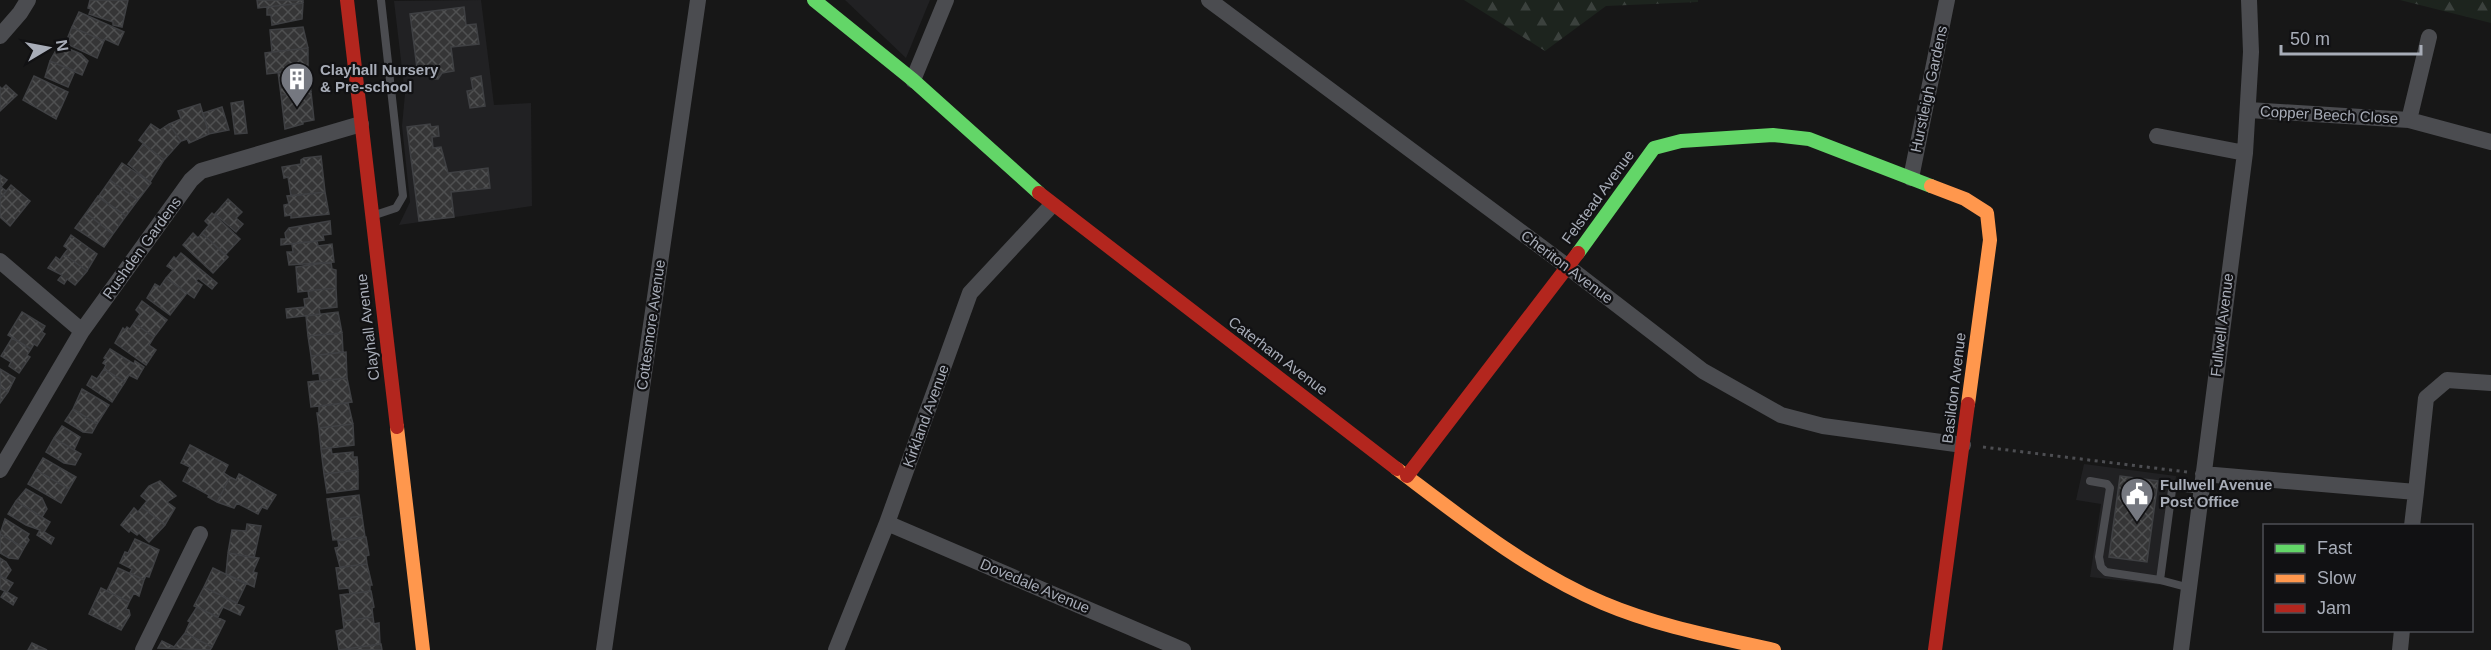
<svg xmlns="http://www.w3.org/2000/svg" width="2491" height="650" font-family="Helvetica,sans-serif">
<style>
.built{fill:#212123}
.forest{fill:url(#forest-firs)}
.building{fill:url(#building-cross-hatch);stroke:#3f4043;stroke-width:1.5}
.lines{fill:none;stroke-linecap:round;stroke-linejoin:round}
.path{stroke:#4d4e52;stroke-width:3;stroke-dasharray:3 4.5;stroke-linecap:butt}
.lane{stroke:#4b4c50;stroke-width:8}
.street{stroke:#4b4c50;stroke-width:16}
.fast{stroke:#63d668;stroke-width:14}
.slow{stroke:#ff974d;stroke-width:14}
.jam{stroke:#b3261e;stroke-width:14}
.labels{text-anchor:middle;stroke-width:4.5;stroke-linejoin:round;paint-order:stroke}
.poi-label{font-size:15px;font-weight:bold;fill:#a8adb8;stroke:#111113;text-anchor:start}
.street-label{font-size:15px;fill:#a8adb8;stroke:#111113}
</style>
<defs>
<pattern id="forest-firs" width="22" height="20" patternUnits="userSpaceOnUse" patternTransform="scale(1.5)"><rect width="22" height="20" fill="#1d241e"/><path d="M5 1l3.5 6h-7zM16 11l3.5 6h-7z" fill="#3b413d"/></pattern>
<pattern id="building-cross-hatch" width="8" height="8" patternUnits="userSpaceOnUse" patternTransform="scale(1.5)"><rect width="8" height="8" fill="#353536"/><path d="M0 0l8 8M0 8l8-8" fill="none" stroke="#4f5051"/></pattern>
</defs>
<rect width="100%" height="100%" fill="#171717"/>
<path class="built" d="M 481,0 L 494,105 L 531,103 L 532,206 L 399,225 L 410,202 L 402,126 L 405,94 L 394,1 Z
M 845,0 L 930,0 L 906,58 Z
M 2084,464 L 2176,476 L 2163,585 L 2090,577 L 2101,504 L 2076,500 Z"/>
<path class="forest" d="M 1464,0 L 1698,0 L 1698,2 L 1606,6 L 1545,51 Z
M 2400,0 L 2491,0 L 2491,23 Z"/>
<path class="building" d="M 90,0 L 128,0 L 122,27 L 113,25 L 113,22 L 89,14 L 91,9 L 88,8 Z
M 257,0 L 303,0 L 303,3 L 258,8 Z
M 303,3 L 302,19 L 272,25 L 271,15 L 267,15 L 267,7 Z
M 464,7 L 466,25 L 476,24 L 479,44 L 451,47 L 454,71 L 442,73 L 438,79 L 434,79 L 430,74 L 418,76 L 410,14 Z
M 79,12 L 124,32 L 118,45 L 105,39 L 104,41 L 72,27 Z
M 72,27 L 104,41 L 97,58 L 67,44 L 70,38 L 68,37 Z
M 303,27 L 308,48 L 272,52 L 270,30 Z
M 59,45 L 81,54 L 88,61 L 82,75 L 50,61 Z
M 308,48 L 308,69 L 267,74 L 265,53 Z
M 50,61 L 75,71 L 68,87 L 45,77 Z
M 308,69 L 311,92 L 281,95 L 278,72 Z
M 34,76 L 68,92 L 56,119 L 23,100 Z
M 481,76 L 485,106 L 470,108 L 467,91 L 473,90 L 471,78 Z
M 6,85 L 17,95 L 0,111 L 0,87 L 2,89 Z
M 311,92 L 314,120 L 303,122 L 303,124 L 285,129 L 281,95 Z
M 243,101 L 247,133 L 235,134 L 231,103 Z
M 200,104 L 209,134 L 189,143 L 187,139 L 181,141 L 169,124 L 181,119 L 178,111 Z
M 222,107 L 229,130 L 209,134 L 203,113 Z
M 151,124 L 160,130 L 169,124 L 181,141 L 164,160 L 139,140 Z
M 430,124 L 431,127 L 438,126 L 439,136 L 432,137 L 433,148 L 441,147 L 448,173 L 488,168 L 490,188 L 451,192 L 454,217 L 419,221 L 407,127 Z
M 143,144 L 164,160 L 150,182 L 128,164 Z
M 321,156 L 325,192 L 291,196 L 288,177 L 284,178 L 282,167 L 301,164 L 301,160 L 304,158 Z
M 122,163 L 151,183 L 138,200 L 110,180 Z
M 0,175 L 7,180 L 1,187 L 6,191 L 0,199 Z
M 110,180 L 138,200 L 126,216 L 98,197 Z
M 11,185 L 30,201 L 10,226 L 0,217 L 0,199 Z
M 325,192 L 329,214 L 291,218 L 291,215 L 285,216 L 284,205 L 289,204 L 287,196 Z
M 98,196 L 126,216 L 113,234 L 86,213 Z
M 228,199 L 242,212 L 236,218 L 243,224 L 236,232 L 215,214 Z
M 86,213 L 113,234 L 104,247 L 75,228 Z
M 212,213 L 240,239 L 225,255 L 202,233 L 209,225 L 205,221 Z
M 330,221 L 331,234 L 323,235 L 324,240 L 281,245 L 281,239 L 286,239 L 285,233 L 289,228 Z
M 193,233 L 198,238 L 202,233 L 228,257 L 213,273 L 183,245 Z
M 71,235 L 97,254 L 87,271 L 64,254 L 68,249 L 64,246 Z
M 317,241 L 318,246 L 332,244 L 334,262 L 289,265 L 287,252 L 293,252 L 292,244 Z
M 181,253 L 217,283 L 212,289 L 198,278 L 196,281 L 202,285 L 194,298 L 166,278 L 173,270 L 167,266 L 174,257 L 176,259 Z
M 64,254 L 87,271 L 75,285 L 67,279 L 64,284 L 58,280 L 62,275 L 48,268 L 56,257 L 60,260 Z
M 331,262 L 332,269 L 336,270 L 336,288 L 298,292 L 296,267 Z
M 166,278 L 187,293 L 170,315 L 147,298 L 155,284 L 160,287 Z
M 336,288 L 337,307 L 319,309 L 320,314 L 287,318 L 286,309 L 305,307 L 304,299 L 309,298 L 308,291 Z
M 142,301 L 167,320 L 154,337 L 134,323 L 140,314 L 136,310 Z
M 22,312 L 45,326 L 42,332 L 45,334 L 37,346 L 34,344 L 31,349 L 8,335 Z
M 338,312 L 342,333 L 308,336 L 306,316 Z
M 134,323 L 154,337 L 149,345 L 156,350 L 146,365 L 115,343 L 123,328 L 125,330 L 127,327 L 130,329 Z
M 342,333 L 343,352 L 311,356 L 308,336 Z
M 12,338 L 31,349 L 27,355 L 30,357 L 19,373 L 9,366 L 11,362 L 1,356 Z
M 110,349 L 134,364 L 135,361 L 144,367 L 137,379 L 129,375 L 125,382 L 104,369 L 106,365 L 103,363 L 106,359 L 104,358 Z
M 346,352 L 347,378 L 320,381 L 319,373 L 313,374 L 311,356 Z
M 0,369 L 15,378 L 8,392 L 0,387 Z
M 104,369 L 125,382 L 112,402 L 87,385 L 92,376 L 97,379 Z
M 347,378 L 352,402 L 311,407 L 308,382 Z
M 0,387 L 8,392 L 0,403 Z
M 82,389 L 109,405 L 97,424 L 73,409 Z
M 348,403 L 353,424 L 319,428 L 317,413 L 319,413 L 319,406 Z
M 73,409 L 97,424 L 92,433 L 83,432 L 65,421 Z
M 353,424 L 354,445 L 321,449 L 319,428 Z
M 62,426 L 80,437 L 74,450 L 54,438 Z
M 54,438 L 81,454 L 75,465 L 64,463 L 46,452 Z
M 190,445 L 228,465 L 224,473 L 230,477 L 217,502 L 208,497 L 209,495 L 183,481 L 190,467 L 181,463 Z
M 331,448 L 332,454 L 353,452 L 353,457 L 357,457 L 358,470 L 324,474 L 321,449 Z
M 43,458 L 76,477 L 69,489 L 36,470 Z
M 36,470 L 69,489 L 61,503 L 28,484 Z
M 358,470 L 358,489 L 327,493 L 324,474 Z
M 239,474 L 276,495 L 267,509 L 262,507 L 258,514 L 237,503 L 234,508 L 217,502 L 230,477 L 236,480 Z
M 2120,476 L 2158,481 L 2147,562 L 2109,557 Z
M 160,481 L 176,496 L 167,502 L 175,508 L 165,525 L 142,507 L 147,501 L 141,496 L 149,486 Z
M 26,489 L 42,498 L 47,509 L 42,517 L 16,501 Z
M 359,495 L 362,516 L 330,520 L 327,499 Z
M 16,501 L 50,522 L 44,532 L 54,538 L 51,544 L 37,535 L 40,530 L 26,525 L 8,514 Z
M 142,507 L 165,525 L 149,542 L 139,533 L 137,535 L 130,530 L 129,532 L 121,525 L 134,508 L 138,512 Z
M 362,516 L 365,537 L 333,540 L 330,520 Z
M 5,519 L 29,534 L 27,537 L 29,540 L 24,548 L 0,534 Z
M 247,524 L 261,526 L 254,558 L 228,553 L 232,530 L 246,531 Z
M 0,534 L 24,548 L 18,559 L 9,558 L 0,553 Z
M 366,537 L 369,555 L 366,556 L 367,564 L 340,567 L 335,548 L 339,547 L 338,541 Z
M 135,539 L 159,550 L 149,577 L 146,576 L 144,580 L 130,573 L 132,569 L 120,563 L 125,552 L 128,553 Z
M 228,553 L 259,558 L 253,572 L 257,573 L 254,587 L 226,574 Z
M 0,558 L 6,562 L 11,570 L 5,579 L 0,576 Z
M 367,564 L 372,585 L 370,585 L 370,591 L 350,594 L 349,588 L 339,589 L 336,568 Z
M 118,568 L 144,580 L 139,596 L 134,593 L 129,602 L 107,591 Z
M 213,568 L 246,584 L 237,603 L 204,587 Z
M 0,576 L 13,583 L 7,592 L 17,598 L 13,605 L 1,597 L 5,591 L 0,589 Z
M 204,587 L 244,607 L 240,615 L 223,607 L 218,617 L 194,606 Z
M 101,588 L 129,602 L 126,609 L 129,610 L 130,615 L 121,630 L 89,614 Z
M 371,591 L 374,607 L 372,608 L 373,617 L 343,621 L 340,595 Z
M 197,607 L 225,621 L 212,647 L 185,633 L 190,622 L 188,621 Z
M 373,617 L 374,624 L 379,623 L 380,644 L 339,650 L 336,631 L 344,629 L 343,621 Z
M 185,633 L 212,647 L 210,650 L 158,648 L 162,641 L 174,647 Z
M 32,643 L 47,650 L 28,650 Z
M 381,644 L 382,650 L 339,650 Z"/>
<g class="lines">
<path class="path" d="M 1983,447 L 2187,472"/>
<path class="lane" d="M 372,216 L 396,208 L 403,196 L 381,0
M 2090,481 L 2107,484 L 2110,488 L 2099,557 L 2101,567 L 2106,572 L 2160,580 L 2190,588
M 2160,580 L 2172,490 L 2177,487 L 2201,490"/>
<path class="street" d="M 1209,0 L 1568,267 L 1703,371 L 1781,415 L 1823,426 L 1963,445
M 0,36 L 20,13 L 28,0
M 913,80 L 946,0
M 2249,110 L 2409,120 L 2491,142
M 2409,120 L 2429,37
M 2157,136 L 2245,153
M 1911,178 L 1947,0
M 0,261 L 82,331
M 0,470 L 82,331 L 191,180 L 201,171 L 361,124
M 2203,474 L 2416,492 L 2426,398 L 2447,380 L 2491,383
M 887,523 L 1183,650
M 2412,526 L 2416,492
M 143,650 L 200,534
M 604,650 L 698,0
M 836,650 L 887,523 L 970,293 L 1052,205
M 2181,650 L 2245,153 L 2251,52 L 2249,0
M 2400,650 L 2402,630"/>
<path class="fast" d="M 814,0 L 913,80 L 1039,193
M 1578,253 L 1654,148 L 1681,141 L 1773,135 L 1809,139 L 1931,186"/>
<path class="slow" d="M 1931,186 L 1965,199 L 1987,213 L 1990,240 L 1968,404
M 397,427 L 423,650
M 1397,469 C 1462,518 1528,571 1603,603 C 1657,626 1716,637 1774,650"/>
<path class="jam" d="M 347,0 L 397,427
M 1039,193 L 1397,469
M 1407,476 L 1578,253
M 1935,650 L 1968,404"/>
</g>
<defs>
<g id="building-pin" transform="scale(1.725)"><path d="M0 17L-7.5 6A9.5 9.5 0 1 1 7.5 6Z" fill="#757880" stroke="#111113"/><path d="M-4-6H4V6H1V3H-1V6H-4ZM-2.5-4.3h1.7v1.8h-1.7ZM.8-4.3h1.7v1.8H.8ZM-2.5-1h1.7V.8h-1.7ZM.8-1h1.7V.8H.8Z" fill="#fff"/></g>
<g id="civic-pin" transform="scale(1.725)"><path d="M0 17L-7.5 6A9.5 9.5 0 1 1 7.5 6Z" fill="#757880" stroke="#111113"/><path d="M-.6-6.5H3V-4.5H.6V-3L4-1V1h2V6H-6V1h2V-1L-.6-3ZM-1.2 2.5V6h2.4V2.5Z" fill="#fff"/></g>
</defs>
<g fill-rule="evenodd">
<use href="#building-pin" x="297" y="79"/>
<use href="#civic-pin" x="2137" y="494"/>
</g>
<g class="labels">
<g class="poi-label">
<text x="320" y="75">Clayhall Nursery<tspan x="320" dy="17">&amp; Pre-school</tspan></text>
<text x="2160" y="490">Fullwell Avenue<tspan x="2160" dy="17">Post Office</tspan></text>
</g>
<g class="street-label">
<text transform="translate(1929 89) rotate(-78)" y="5">Hurstleigh Gardens</text>
<text transform="translate(2329 115) rotate(3)" y="5">Copper Beech Close</text>
<text transform="translate(1598 197) rotate(-54)" y="5">Felstead Avenue</text>
<text transform="translate(142 248) rotate(-54)" y="5">Rushden Gardens</text>
<text transform="translate(1567 267) rotate(37)" y="5">Cheriton Avenue</text>
<text transform="translate(651 325) rotate(-82)" y="5">Cottesmore Avenue</text>
<text transform="translate(2222 325) rotate(-83)" y="5">Fullwell Avenue</text>
<text transform="translate(368 327) rotate(-97)" y="5">Clayhall Avenue</text>
<text transform="translate(1278 356) rotate(37)" y="5">Caterham Avenue</text>
<text transform="translate(1954 388) rotate(-83)" y="5">Basildon Avenue</text>
<text transform="translate(926 416) rotate(-70)" y="5">Kirkland Avenue</text>
<text transform="translate(1035 586) rotate(23)" y="5">Dovedale Avenue</text>
</g>
</g>
<rect x="2263" y="524" width="210" height="108" fill="#111113" stroke="#4d4f55" stroke-width="1.5"/>
<rect x="2275" y="544" width="30" height="9" fill="#63d668" stroke="#4d4f55" stroke-width="1.5"/>
<text x="2317" y="554" font-size="18" fill="#a8adb8">Fast</text>
<rect x="2275" y="574" width="30" height="9" fill="#ff974d" stroke="#4d4f55" stroke-width="1.5"/>
<text x="2317" y="584" font-size="18" fill="#a8adb8">Slow</text>
<rect x="2275" y="604" width="30" height="9" fill="#b3261e" stroke="#4d4f55" stroke-width="1.5"/>
<text x="2317" y="614" font-size="18" fill="#a8adb8">Jam</text>
<g transform="translate(48 48) rotate(80)" stroke="#111113" stroke-width="4.5" paint-order="stroke">
<path d="M0-4.5L10 22L0 15L-10 22Z" fill="#a8adb8"/>
<text y="-9" font-size="16" font-weight="bold" text-anchor="middle" fill="#a8adb8">N</text>
</g>
<path d="M2281 45v9h140v-9" fill="none" stroke="#a8adb8" stroke-width="3"/>
<text x="2290" y="45" font-size="18" fill="#a8adb8" stroke="#111113" stroke-width="4.5" paint-order="stroke">50 m</text>
</svg>
